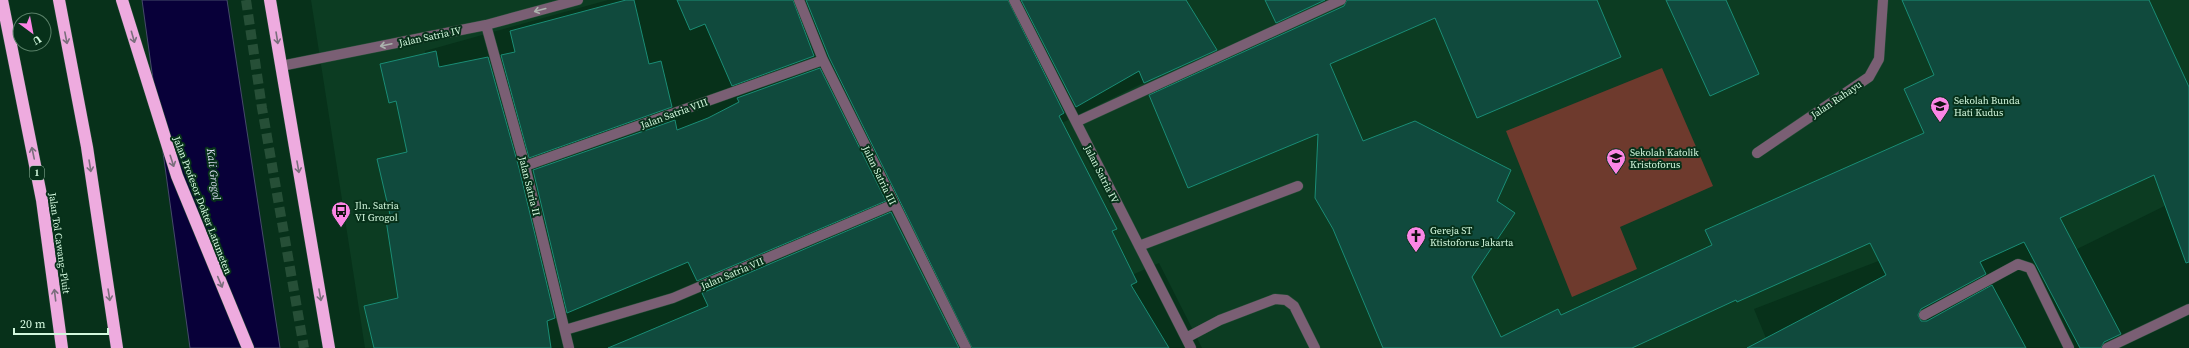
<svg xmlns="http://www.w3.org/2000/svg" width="2189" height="348" font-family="'Source Serif 4',serif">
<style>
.built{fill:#0c3c22}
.green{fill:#6e3a2d}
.water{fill:#080039;stroke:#454a6a}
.building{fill:#104a3d;stroke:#1a8d76}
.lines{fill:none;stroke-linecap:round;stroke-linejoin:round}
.minor-tunnel{stroke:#264f37;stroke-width:10;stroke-dasharray:10 5;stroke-linecap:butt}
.minor-casing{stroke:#244d35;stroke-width:11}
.highway-casing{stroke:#244d35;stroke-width:13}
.minor{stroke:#7a5f74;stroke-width:10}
.highway{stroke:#eeabdf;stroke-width:12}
.oneway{stroke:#abb3ae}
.oneway2{stroke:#7a6e7c}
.labels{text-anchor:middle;stroke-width:4;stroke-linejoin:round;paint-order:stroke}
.shield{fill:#07311a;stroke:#96bca3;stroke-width:1}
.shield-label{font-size:9px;font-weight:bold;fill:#d3f8de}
.street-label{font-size:10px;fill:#d3f8de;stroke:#07311a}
.poi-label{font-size:10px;fill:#d3f8de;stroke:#07311a;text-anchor:start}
.water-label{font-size:11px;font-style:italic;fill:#dadff2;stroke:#07311a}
</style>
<rect width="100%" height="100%" fill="#07311a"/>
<path class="built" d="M 311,0 L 608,0 L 425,51 L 477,348 L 365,348 Z
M 1155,0 L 2189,0 L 2189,194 L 2073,251 L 2042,198 L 1754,309 L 1770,348 L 1202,348 L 1159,263 L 1042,315 L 968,169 L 1196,57 Z"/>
<path class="green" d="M 1662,68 L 1713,186 L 1620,227 L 1637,269 L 1572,297 L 1506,131 Z"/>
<path class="water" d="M 142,0 L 227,0 L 280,348 L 190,348 Z"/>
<path class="building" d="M 626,0 L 634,0 L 649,64 L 661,61 L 672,107 L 529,158 L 501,55 L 515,52 L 510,31 Z
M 677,0 L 793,0 L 814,56 L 732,86 L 705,24 L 690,30 Z
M 806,0 L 1008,0 L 1064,113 L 1059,116 L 1117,229 L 1112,231 L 1137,282 L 1131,285 L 1169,348 L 972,348 L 829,57 Z
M 1021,0 L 1186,0 L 1217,50 L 1144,83 L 1139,71 L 1076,107 Z
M 1265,0 L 1325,0 L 1276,23 Z
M 1347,0 L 1597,0 L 1621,57 L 1477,118 L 1435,18 L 1330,64 L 1363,141 L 1415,121 L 1511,170 L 1497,201 L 1515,213 L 1472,277 L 1501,337 L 1558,309 L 1561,315 L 1712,245 L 1705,230 L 1924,133 L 1904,89 L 1934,75 L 1902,0 L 2149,0 L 2189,87 L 2189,262 L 2186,263 L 2154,175 L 2060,218 L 2121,334 L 2104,342 L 2101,348 L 2080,348 L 2024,242 L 1980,262 L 1986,274 L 1921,309 L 1918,315 L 1921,321 L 1927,321 L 1992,285 L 2026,348 L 1747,348 L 1886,275 L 1870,243 L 1737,302 L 1736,300 L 1632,348 L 1383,348 L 1333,229 L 1315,198 L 1318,134 L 1188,188 L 1149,95 L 1344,6 Z
M 1666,0 L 1726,0 L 1759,74 L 1710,96 Z
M 436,51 L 439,67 L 488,57 L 519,168 L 555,318 L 547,321 L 551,348 L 374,348 L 364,306 L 398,298 L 386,220 L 391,219 L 377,159 L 407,152 L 396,101 L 389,103 L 380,64 Z
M 820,68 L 886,201 L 697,281 L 688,262 L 567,313 L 533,170 L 675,120 L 677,130 L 708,118 L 739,102 L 737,98 Z
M 891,212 L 959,348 L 608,348 L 708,306 L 702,293 Z"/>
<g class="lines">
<path class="minor-tunnel" d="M 246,0 L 262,108 L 304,348"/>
<g class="minor-casing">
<path id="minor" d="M 799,0 L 823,60 L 966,348
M 1014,0 L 1191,348
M 486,25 L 525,166 L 569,348
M 281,66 L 486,25 L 578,0
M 1076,122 L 1341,0
M 1757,153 L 1869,77 L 1879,59 L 1883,0
M 525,166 L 823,60
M 1139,246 L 1298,186
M 1924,315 L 2018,264 L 2030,268 L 2069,348
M 565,330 L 673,298 L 894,204
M 1186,338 L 1220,320 L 1275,299 L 1286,300 L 1294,306 L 1315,348
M 2107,348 L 2189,309"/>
</g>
<g class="highway-casing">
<path id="highway" d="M 2,0 L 42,200 L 62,348
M 59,0 L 87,147 L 117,348
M 122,0 L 177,176 L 248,348
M 270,0 L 329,348"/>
</g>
<use href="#minor" class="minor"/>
<use href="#highway" class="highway"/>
</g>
<defs><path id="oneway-shaft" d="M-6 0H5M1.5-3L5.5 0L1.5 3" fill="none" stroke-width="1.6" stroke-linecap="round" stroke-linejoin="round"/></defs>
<g class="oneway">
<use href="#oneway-shaft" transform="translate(540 10) rotate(165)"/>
<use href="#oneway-shaft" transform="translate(386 45) rotate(168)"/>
</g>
<g class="oneway2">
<use href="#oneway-shaft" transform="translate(133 37) rotate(74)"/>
<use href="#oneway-shaft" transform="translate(66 38) rotate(79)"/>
<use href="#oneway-shaft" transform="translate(277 38) rotate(81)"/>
<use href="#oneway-shaft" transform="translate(33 153) rotate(-102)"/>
<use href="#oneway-shaft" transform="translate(172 161) rotate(72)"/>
<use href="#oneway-shaft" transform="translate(90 166) rotate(81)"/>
<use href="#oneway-shaft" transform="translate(298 167) rotate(80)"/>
<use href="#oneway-shaft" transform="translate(220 282) rotate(67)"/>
<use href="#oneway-shaft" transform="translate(55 295) rotate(-97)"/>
<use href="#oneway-shaft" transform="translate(109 295) rotate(81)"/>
<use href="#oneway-shaft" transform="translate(320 295) rotate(80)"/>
</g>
<defs>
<g id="school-pin" transform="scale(1)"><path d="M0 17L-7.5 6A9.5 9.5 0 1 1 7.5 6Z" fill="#fb86e5" stroke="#07311a"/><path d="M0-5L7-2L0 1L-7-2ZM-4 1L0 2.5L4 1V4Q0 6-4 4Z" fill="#111"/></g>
<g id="bus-pin" transform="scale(1)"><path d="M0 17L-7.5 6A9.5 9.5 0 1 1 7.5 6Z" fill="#fb86e5" stroke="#07311a"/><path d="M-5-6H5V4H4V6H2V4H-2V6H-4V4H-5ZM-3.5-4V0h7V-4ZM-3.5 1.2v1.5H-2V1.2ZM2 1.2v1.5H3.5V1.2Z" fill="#111"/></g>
<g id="church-pin" transform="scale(1)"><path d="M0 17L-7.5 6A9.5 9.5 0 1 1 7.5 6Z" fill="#fb86e5" stroke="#07311a"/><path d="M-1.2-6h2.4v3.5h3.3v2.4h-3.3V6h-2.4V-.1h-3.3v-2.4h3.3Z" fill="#111"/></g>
</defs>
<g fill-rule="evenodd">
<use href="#school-pin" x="1940" y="106"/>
<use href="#school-pin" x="1616" y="158"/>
<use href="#bus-pin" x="341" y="211"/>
<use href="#church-pin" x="1416" y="236"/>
</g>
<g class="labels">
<rect class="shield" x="30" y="166" width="14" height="14" rx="3"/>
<g class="shield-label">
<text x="37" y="176">1</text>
</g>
<g class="street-label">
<text transform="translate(430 36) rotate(-12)" y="4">Jalan Satria IV</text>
<text transform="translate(1836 99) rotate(-34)" y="4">Jalan Rahayu</text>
<text transform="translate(674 113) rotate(-20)" y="4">Jalan Satria VIII</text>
<text transform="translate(1102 174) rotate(63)" y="4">Jalan Satria IV</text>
<text transform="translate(880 175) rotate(64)" y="4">Jalan Satria III</text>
<text transform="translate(530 186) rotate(76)" y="4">Jalan Satria II</text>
<text transform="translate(203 205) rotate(69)" y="4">Jalan Profesor Dokter Latumeten</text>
<text transform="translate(60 243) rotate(82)" y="4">Jalan Tol Cawang–Pluit</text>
<text transform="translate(732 273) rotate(-23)" y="4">Jalan Satria VII</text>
</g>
<g class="poi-label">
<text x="1954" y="104">Sekolah Bunda<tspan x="1954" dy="12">Hati Kudus</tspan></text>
<text x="1630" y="156">Sekolah Katolik<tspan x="1630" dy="12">Kristoforus</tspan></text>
<text x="355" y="209">Jln. Satria<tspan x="355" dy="12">VI Grogol</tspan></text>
<text x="1430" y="234">Gereja ST<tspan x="1430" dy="12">Ktistoforus Jakarta</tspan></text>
</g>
<g class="water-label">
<text transform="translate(214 174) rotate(83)" y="4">Kali Grogol</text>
</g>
</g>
<g transform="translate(32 32) rotate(148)"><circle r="19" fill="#07311a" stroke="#598168"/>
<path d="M0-3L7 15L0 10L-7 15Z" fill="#fb86e5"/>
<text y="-6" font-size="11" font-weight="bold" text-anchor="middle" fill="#d3f8de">U</text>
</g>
<path d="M14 328v6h94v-6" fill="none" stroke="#d3f8de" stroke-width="2"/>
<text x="20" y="328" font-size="12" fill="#d3f8de" stroke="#07311a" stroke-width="3" paint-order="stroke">20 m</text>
</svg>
